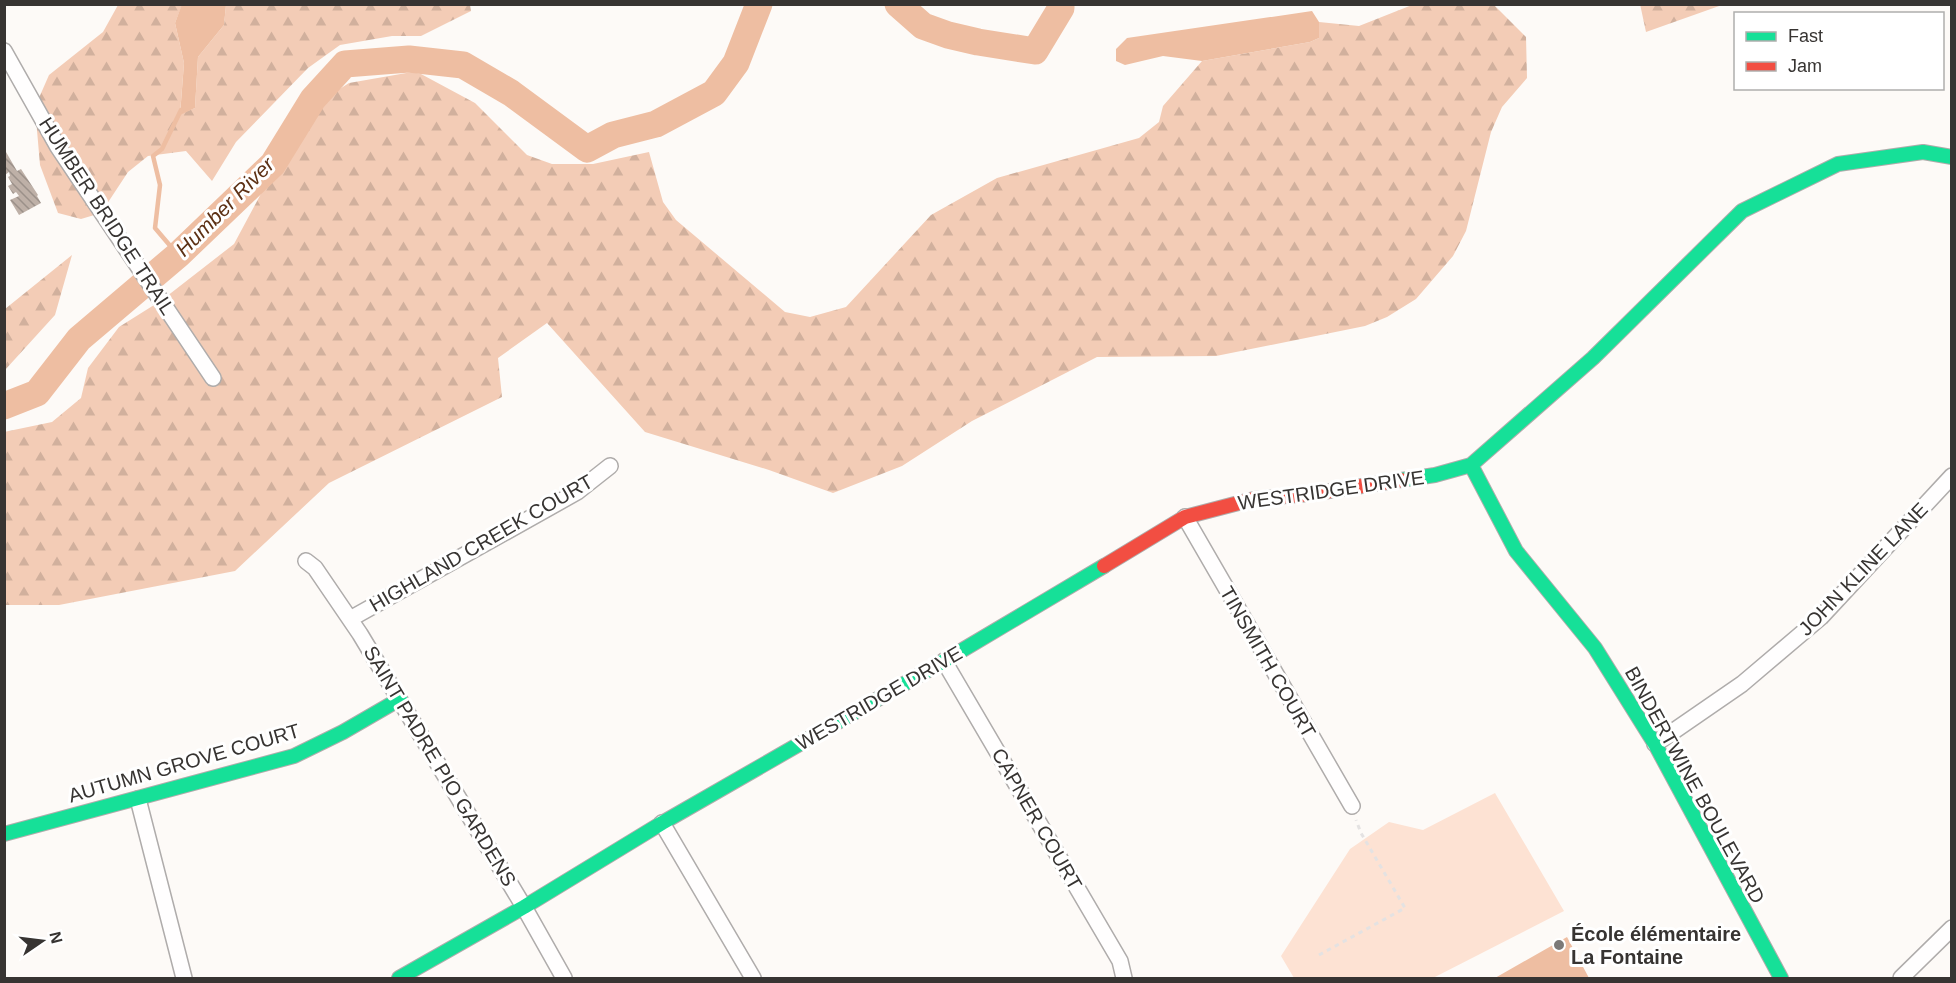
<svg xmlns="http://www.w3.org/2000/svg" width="1956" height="983" font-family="Arial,sans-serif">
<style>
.green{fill:#fde2d3}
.forest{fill:url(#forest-firs)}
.water{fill:#eebea2}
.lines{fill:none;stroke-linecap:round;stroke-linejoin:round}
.stream{stroke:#eebea2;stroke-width:4.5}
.river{stroke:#eebea2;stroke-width:27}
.building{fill:url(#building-back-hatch)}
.street-casing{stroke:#afacab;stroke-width:18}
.fast-casing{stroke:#afacab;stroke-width:16}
.jam-casing{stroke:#afacab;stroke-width:16}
.path{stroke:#e4e2e2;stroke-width:3;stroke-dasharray:4.5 4.5;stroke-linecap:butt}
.street{stroke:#fffefe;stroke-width:15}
.fast{stroke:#16e098;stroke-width:14}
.jam{stroke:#f24e42;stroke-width:14}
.poi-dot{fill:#7c7977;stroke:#fff;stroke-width:2}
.labels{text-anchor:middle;stroke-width:6;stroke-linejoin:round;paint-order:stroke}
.street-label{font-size:20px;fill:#373432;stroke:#fff}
.poi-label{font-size:20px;font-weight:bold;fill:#373432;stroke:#fff;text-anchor:start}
.water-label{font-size:21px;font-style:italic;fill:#5d3115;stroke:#fff}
</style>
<defs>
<pattern id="forest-firs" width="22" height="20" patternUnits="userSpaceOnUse" patternTransform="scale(1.5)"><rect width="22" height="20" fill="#f3ccb6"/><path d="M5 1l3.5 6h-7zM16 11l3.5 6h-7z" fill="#d1b09d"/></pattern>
<pattern id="building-back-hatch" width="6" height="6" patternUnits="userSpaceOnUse" patternTransform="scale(1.5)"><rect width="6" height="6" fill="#beb0a7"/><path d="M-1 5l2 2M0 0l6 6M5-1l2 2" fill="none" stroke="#9b9089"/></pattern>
</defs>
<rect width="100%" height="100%" fill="#fdfaf7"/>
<path class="green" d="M 1495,793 L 1564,911 L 1433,978 L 1294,978 L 1281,956 L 1350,849 L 1389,822 L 1423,830 Z"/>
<path class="forest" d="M 1640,4 L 1722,4 L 1722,5 L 1646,32 Z
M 118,5 L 182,5 L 175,23 L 184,63 L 180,114 L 195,108 L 198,57 L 224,25 L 226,5 L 470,5 L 471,11 L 421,36 L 392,36 L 340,45 L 308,68 L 236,142 L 212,181 L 186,151 L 148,156 L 128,172 L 101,213 L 81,219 L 58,213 L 40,165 L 35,107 L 49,75 L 103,32 Z
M 1412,5 L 1495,6 L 1526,37 L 1527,78 L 1502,107 L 1491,132 L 1466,231 L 1453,256 L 1416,299 L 1387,317 L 1365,326 L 1216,356 L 1097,357 L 972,421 L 902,466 L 833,493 L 769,470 L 645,432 L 547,323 L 498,358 L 502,397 L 329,483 L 235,571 L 59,605 L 5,605 L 4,432 L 52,422 L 81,398 L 88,368 L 119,327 L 162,300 L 234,244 L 286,147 L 324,99 L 349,83 L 412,72 L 421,74 L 475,103 L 527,155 L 552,164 L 593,164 L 649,152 L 663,202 L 676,220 L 785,312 L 810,317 L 846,307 L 931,215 L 997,178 L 1139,138 L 1159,122 L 1163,106 L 1202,61 L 1310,42 L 1319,38 L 1319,22 L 1359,26 Z
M 72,255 L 55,315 L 5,370 L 5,309 Z"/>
<path class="water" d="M 182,4 L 226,5 L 224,25 L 198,57 L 195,108 L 180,115 L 184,63 L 175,23 Z
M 1312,11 L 1319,22 L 1319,38 L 1310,42 L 1202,61 L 1163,56 L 1125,65 L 1116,61 L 1116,49 L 1127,38 Z
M 1567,937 L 1589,978 L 1495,978 Z"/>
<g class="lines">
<path class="stream" d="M 178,255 L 155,228 L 160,185 L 153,156 L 162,149 L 181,110"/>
<path class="river" d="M 898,4 L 923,26 L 948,35 L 978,42 L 1035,51 L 1061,8 L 1061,4
M 4,406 L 37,393 L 79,339 L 178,255 L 273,164 L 313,99 L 345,64 L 409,59 L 463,65 L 511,93 L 587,149 L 613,135 L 656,124 L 714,93 L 736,63 L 759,4"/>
</g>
<path class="building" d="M 6,152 L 17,171 L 21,169 L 38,195 L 37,196 L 41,203 L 19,215 L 10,200 L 19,196 L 16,192 L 13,194 L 8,186 L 12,184 L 8,177 L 10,176 L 9,172 L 5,175 L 5,153 Z"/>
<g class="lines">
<g class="street-casing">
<path id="street" d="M 4,51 L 58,147 L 213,378
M 1185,517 L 1352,806
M 306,561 L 315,568 L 360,634 L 524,907 L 564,978
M 350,619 L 577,492 L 610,466
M 944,661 L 1120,961 L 1124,978
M 1655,744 L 1742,684 L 1821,617 L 1952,476
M 138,799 L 184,978
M 662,823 L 753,978
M 1901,978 L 1952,928"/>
</g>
<g class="fast-casing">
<path id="fast" d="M 1471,465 L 1516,551 L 1595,648 L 1655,744 L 1781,978
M 1401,480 L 1435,475 L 1471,465 L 1593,358 L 1742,211 L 1838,164 L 1923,152 L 1952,157
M 4,834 L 294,756 L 343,732 L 400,699
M 399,978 L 524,907 L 662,823 L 944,661 L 1104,566"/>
</g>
<g class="jam-casing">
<path id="jam" d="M 1104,566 L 1185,517 L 1254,499 L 1310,494 L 1401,480"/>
</g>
<path class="path" d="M 1319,955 L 1405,908 L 1361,833 L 1356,820"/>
<use href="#street" class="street"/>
<use href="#fast" class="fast"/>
<use href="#jam" class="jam"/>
</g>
<circle class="poi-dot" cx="1559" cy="945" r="6"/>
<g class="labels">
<g class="street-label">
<text transform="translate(107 216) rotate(57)" y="7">HUMBER BRIDGE TRAIL</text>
<text transform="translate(1331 490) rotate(-8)" y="7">WESTRIDGE DRIVE</text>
<text transform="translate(481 543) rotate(-30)" y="7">HIGHLAND CREEK COURT</text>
<text transform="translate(1863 569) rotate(-46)" y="7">JOHN KLINE LANE</text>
<text transform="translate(1268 662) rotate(60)" y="7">TINSMITH COURT</text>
<text transform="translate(879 698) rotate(-30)" y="7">WESTRIDGE DRIVE</text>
<text transform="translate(184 763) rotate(-16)" y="7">AUTUMN GROVE COURT</text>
<text transform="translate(440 766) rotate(59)" y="7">SAINT PADRE PIO GARDENS</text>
<text transform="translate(1695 785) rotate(61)" y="7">BINDERTWINE BOULEVARD</text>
<text transform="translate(1037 819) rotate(60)" y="7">CAPNER COURT</text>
</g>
<g class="poi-label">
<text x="1571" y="941">École élémentaire<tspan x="1571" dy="23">La Fontaine</tspan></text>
</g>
<g class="water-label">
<text transform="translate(225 207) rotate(-45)" y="7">Humber River</text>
</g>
</g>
<rect width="1956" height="983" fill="none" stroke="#373432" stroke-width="12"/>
<rect x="1734" y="12" width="210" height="78" fill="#ffffff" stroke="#afaead" stroke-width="1.5"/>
<rect x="1746" y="32" width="30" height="9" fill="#16e098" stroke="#afaead" stroke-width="1.5"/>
<text x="1788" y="42" font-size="18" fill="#373432">Fast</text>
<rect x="1746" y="62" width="30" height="9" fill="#f24e42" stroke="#afaead" stroke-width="1.5"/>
<text x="1788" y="72" font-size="18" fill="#373432">Jam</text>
<g transform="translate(42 941) rotate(76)" stroke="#ffffff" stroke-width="4.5" paint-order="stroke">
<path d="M0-4.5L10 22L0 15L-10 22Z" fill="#373432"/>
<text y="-9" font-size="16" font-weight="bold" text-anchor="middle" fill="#373432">N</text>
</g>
</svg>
